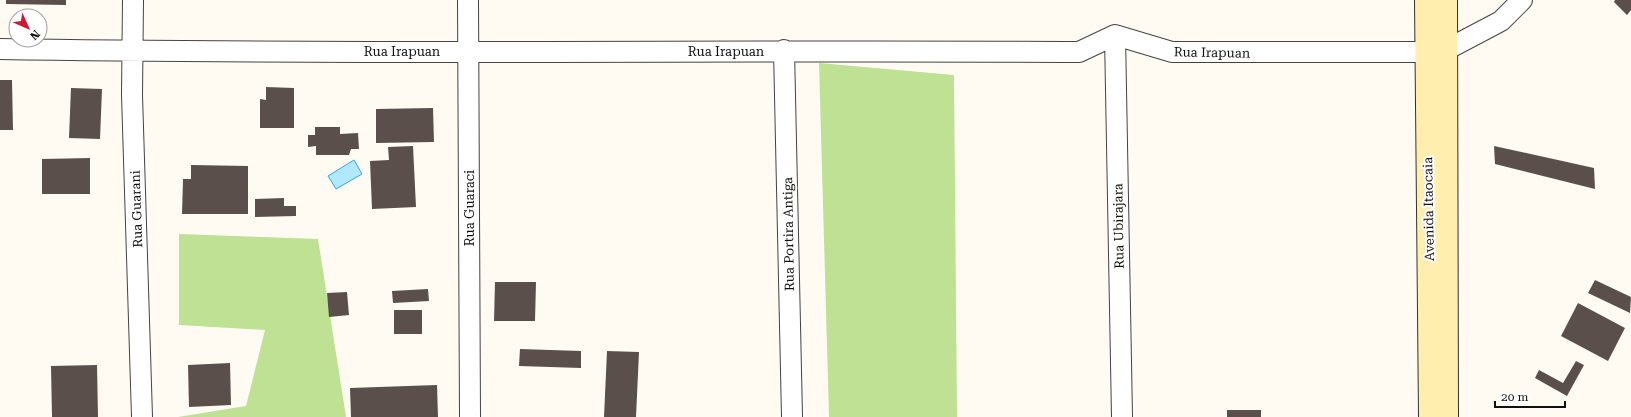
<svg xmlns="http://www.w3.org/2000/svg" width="1631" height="417" font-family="'Roboto Serif',serif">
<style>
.forest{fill:#bee194}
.water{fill:#b1e8fc;stroke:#30a8dc}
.building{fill:#5a4f4b}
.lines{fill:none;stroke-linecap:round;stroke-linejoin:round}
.minor-casing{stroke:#434343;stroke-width:22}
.secondary-casing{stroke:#323232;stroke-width:24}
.minor{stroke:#fff;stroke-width:20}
.secondary{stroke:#ffeeae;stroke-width:22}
.labels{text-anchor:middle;stroke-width:4;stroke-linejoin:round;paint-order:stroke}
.street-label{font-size:13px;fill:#101010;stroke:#fff}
</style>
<rect width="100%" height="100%" fill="#fffbf3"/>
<path class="forest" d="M 819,63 L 954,75 L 957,417 L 829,417 Z
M 179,234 L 318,239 L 346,417 L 178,417 L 246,406 L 265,330 L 179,325 Z"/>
<path class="water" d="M 354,160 L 362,174 L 336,189 L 328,176 Z"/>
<path class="building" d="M 6,0 L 66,0 L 66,5 L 6,4 Z
M 1615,0 L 1631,0 L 1631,10 L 1627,15 L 1614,2 Z
M 0,80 L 12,80 L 13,130 L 0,130 Z
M 266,87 L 294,88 L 294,128 L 260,128 L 260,99 L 266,100 Z
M 71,88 L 102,89 L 100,139 L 69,138 Z
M 433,108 L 434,142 L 376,143 L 376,109 Z
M 315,127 L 340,127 L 340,134 L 358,133 L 359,149 L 351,149 L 349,155 L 316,155 L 316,146 L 308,147 L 308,135 L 315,135 Z
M 413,146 L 416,207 L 372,209 L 370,161 L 389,160 L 388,147 Z
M 1494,146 L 1594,168 L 1595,189 L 1495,164 Z
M 90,158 L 90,194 L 42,194 L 42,159 Z
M 191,165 L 248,166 L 248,214 L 182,214 L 183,179 L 191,179 Z
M 284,198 L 284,206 L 296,206 L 296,216 L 255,217 L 255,199 Z
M 1595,280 L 1631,297 L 1630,313 L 1588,293 Z
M 495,282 L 536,282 L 535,321 L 494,321 Z
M 428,289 L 429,301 L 393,303 L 392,291 Z
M 347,292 L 349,315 L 329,317 L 327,293 Z
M 1578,303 L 1625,328 L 1608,361 L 1561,336 Z
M 394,310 L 422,310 L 422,334 L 394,334 Z
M 520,349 L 581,351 L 581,368 L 519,366 Z
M 607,351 L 639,352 L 636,417 L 604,417 Z
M 1576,361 L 1584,365 L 1567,396 L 1535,378 L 1539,370 L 1563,383 Z
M 230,363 L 231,405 L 189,407 L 188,365 Z
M 97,365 L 98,417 L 52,417 L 51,366 Z
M 437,385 L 438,417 L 351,417 L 350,388 Z
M 1227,410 L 1261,410 L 1261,417 L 1227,417 Z"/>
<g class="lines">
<g class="minor-casing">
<path id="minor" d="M 133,0 L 132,95 L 142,417
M 468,0 L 470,417
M 1115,35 L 1122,417
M 0,49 C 360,55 719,50 1079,52 L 1115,35 L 1172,52 L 1426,52 L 1446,50 L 1501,21 L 1522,0
M 784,50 L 792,417"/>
</g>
<g class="secondary-casing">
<path id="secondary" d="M 1426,0 L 1430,417
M 1446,0 L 1447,417"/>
</g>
<use href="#minor" class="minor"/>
<use href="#secondary" class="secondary"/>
</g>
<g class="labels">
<g class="street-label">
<text x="402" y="56">Rua Irapuan</text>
<text x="726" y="56">Rua Irapuan</text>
<text transform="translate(1212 52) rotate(1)" y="5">Rua Irapuan</text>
<text transform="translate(469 208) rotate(-90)" y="5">Rua Guaraci</text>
<text transform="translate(136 209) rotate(-92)" y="5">Rua Guarani</text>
<text transform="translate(1428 209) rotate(-91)" y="5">Avenida Itaocaia</text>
<text transform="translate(1118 226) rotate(-91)" y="5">Rua Ubirajara</text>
<text transform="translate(788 234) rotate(-91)" y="5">Rua Portira Antiga</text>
</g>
</g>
<g transform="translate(28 28) rotate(135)"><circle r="19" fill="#ffffff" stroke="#9f9f9f"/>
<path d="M0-3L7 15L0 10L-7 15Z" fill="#d01832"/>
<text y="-6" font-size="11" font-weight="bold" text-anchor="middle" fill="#101010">N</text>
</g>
<path d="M1495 401v6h70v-6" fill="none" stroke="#101010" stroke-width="2"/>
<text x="1501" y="401" font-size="12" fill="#101010" stroke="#ffffff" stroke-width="3" paint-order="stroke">20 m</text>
</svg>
